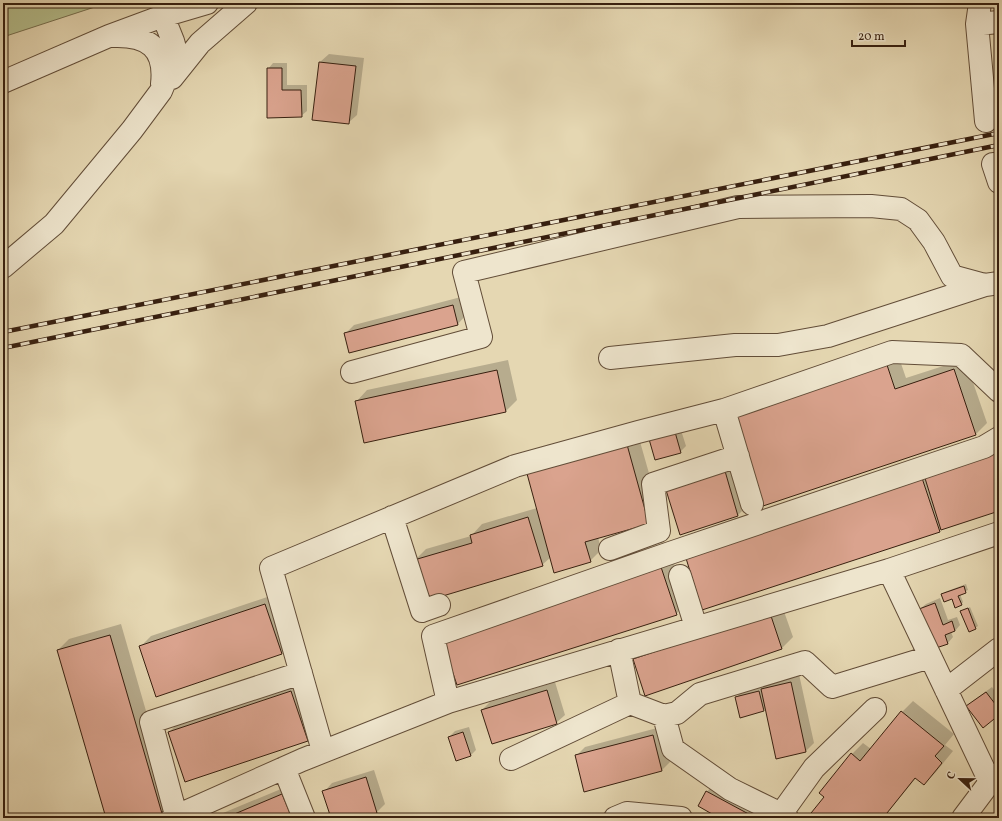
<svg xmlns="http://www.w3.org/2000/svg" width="1002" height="821" font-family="Vollkorn,serif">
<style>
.green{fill:#b5be8c;stroke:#766e4e}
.shadow{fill:#0003}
.building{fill:#daa38e;stroke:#371f0f}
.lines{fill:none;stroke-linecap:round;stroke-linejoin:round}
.minor-casing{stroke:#624d38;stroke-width:24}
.minor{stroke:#eee5cd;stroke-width:22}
.rail-casing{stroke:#371f0f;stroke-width:4.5}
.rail{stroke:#eee5cd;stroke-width:3;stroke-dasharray:9;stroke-linecap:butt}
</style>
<rect width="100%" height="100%" fill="#e5d7b2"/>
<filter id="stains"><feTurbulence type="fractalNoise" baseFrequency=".005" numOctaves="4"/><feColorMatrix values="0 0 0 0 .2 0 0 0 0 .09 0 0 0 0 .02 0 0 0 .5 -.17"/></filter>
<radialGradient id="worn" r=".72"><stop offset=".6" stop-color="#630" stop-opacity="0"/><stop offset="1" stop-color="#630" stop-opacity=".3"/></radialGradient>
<path class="green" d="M 3,3 L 107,3 L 3,37 Z"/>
<path class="shadow" d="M 329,54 L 364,58 L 357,115 L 348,123 L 313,119 L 320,62 Z
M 273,63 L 287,63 L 287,85 L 307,85 L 307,111 L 301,116 L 268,117 L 268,69 Z
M 461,297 L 466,315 L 458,324 L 350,352 L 345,334 L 354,325 Z
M 896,349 L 906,378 L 965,359 L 987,423 L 976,434 L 764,504 Z
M 508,360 L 517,400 L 506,411 L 365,442 L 356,402 L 367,390 Z
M 680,427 L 686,446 L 680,452 L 650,439 Z
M 637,431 L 660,512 L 598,537 L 601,550 L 590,561 L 551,557 L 542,565 L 415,560 L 426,549 L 471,536 L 482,524 L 537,508 Z
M 733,464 L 746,507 L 738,515 L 681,533 L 676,482 Z
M 932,468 L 999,510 L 942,528 L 940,531 L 697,544 Z
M 672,557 L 687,603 L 676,614 L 454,627 Z
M 966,584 L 968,590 L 960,594 L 963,602 L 961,605 L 952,598 L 942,594 L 945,592 Z
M 276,594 L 292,643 L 281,654 L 140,647 L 151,636 Z
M 940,598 L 948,620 L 957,617 L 960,625 L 955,631 L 951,632 L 953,637 L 948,643 L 920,609 L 926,604 Z
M 781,603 L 793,637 L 782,648 L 634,660 L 645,649 Z
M 970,607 L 978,626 L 970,631 L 961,612 Z
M 121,624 L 173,805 L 162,816 L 155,818 L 107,818 L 58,650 L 69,639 Z
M 799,674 L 814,743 L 806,751 L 766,708 L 763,711 L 736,698 L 741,692 L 765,686 L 770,681 Z
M 302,681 L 318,730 L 307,741 L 169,732 L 180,721 Z
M 555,682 L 565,715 L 556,723 L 482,710 L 490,702 Z
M 992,687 L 999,697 L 999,714 L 973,701 Z
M 913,701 L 954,734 L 945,745 L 953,751 L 935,773 L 924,784 L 916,778 L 883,818 L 808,818 L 826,797 L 820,793 L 852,754 L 863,743 L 871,749 L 902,712 Z
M 469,727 L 476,750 L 470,756 L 449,737 L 455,731 Z
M 661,727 L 670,762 L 662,770 L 576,756 L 585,747 Z
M 374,770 L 385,804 L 377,812 L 359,818 L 332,818 L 324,792 L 332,783 Z
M 293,784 L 308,818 L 211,818 Z
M 712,786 L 760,812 L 757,818 L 721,818 L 707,792 Z"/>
<path class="building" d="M 319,62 L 356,66 L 349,124 L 312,120 Z
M 267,68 L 282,68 L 282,90 L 301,90 L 302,117 L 267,118 Z
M 453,305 L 458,325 L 349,353 L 344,333 Z
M 885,359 L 895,389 L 954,369 L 976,435 L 763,506 L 731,410 Z
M 497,370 L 506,412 L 364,443 L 355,401 Z
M 675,432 L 681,453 L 655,460 L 649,439 Z
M 626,441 L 649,524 L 585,542 L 591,562 L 554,573 L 526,470 Z
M 999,450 L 999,511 L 941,530 L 924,475 Z
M 725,471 L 738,516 L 680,535 L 666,490 Z
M 922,478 L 940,532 L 702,610 L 685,555 Z
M 528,517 L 543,566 L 426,601 L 414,560 L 472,543 L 470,535 Z
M 661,567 L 677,615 L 457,685 L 441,638 Z
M 964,586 L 966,593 L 958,596 L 962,605 L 955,608 L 952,599 L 944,602 L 941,594 Z
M 935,603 L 943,625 L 952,621 L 955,631 L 945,635 L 948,644 L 933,649 L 919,609 Z
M 265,604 L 282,654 L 156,697 L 139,646 Z
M 968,608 L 976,629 L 969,632 L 960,611 Z
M 770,613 L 782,649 L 645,696 L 633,659 Z
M 110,635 L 163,817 L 159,818 L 106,818 L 57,650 Z
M 791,682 L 806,752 L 776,759 L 761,689 Z
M 547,690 L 557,724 L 492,744 L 481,710 Z
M 291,691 L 308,741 L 185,782 L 168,732 Z
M 759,691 L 764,711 L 740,718 L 735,697 Z
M 986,692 L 999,709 L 999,715 L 983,728 L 966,706 Z
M 901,711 L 944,746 L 935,756 L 942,763 L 924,785 L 915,778 L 883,818 L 807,818 L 824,797 L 819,793 L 851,753 L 860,761 Z
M 463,732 L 471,756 L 456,761 L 448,737 Z
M 653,735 L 662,771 L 584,792 L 575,755 Z
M 366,777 L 377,813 L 362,818 L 331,818 L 322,791 Z
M 706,791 L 756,818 L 719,818 L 698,806 Z
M 282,794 L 292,818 L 225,818 Z"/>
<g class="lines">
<g class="minor-casing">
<path id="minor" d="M 980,3 L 977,24 L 986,121
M 977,24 L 999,22
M 114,36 C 148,35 166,48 162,84
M 172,78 L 200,43 L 246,3
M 3,82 L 109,36 L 163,16 L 207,3
M 993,164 L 999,182
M 3,267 L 54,224 L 132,130 L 161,91 L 171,67 L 176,52 L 173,41 L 163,16
M 610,358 L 735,345 L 778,345 L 828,336 L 985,285
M 352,372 L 481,337 L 464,272 L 738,207 L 871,206 L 901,209 L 918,220 L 934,242 L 952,276 L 985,285 L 999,283
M 724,410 L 752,504
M 392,517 L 422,611 L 439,605
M 610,549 L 659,531 L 653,484 L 738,456
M 680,576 L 696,627
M 946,690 L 999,649
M 448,702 L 433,636 L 670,553 L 984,447 L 999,438
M 630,703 L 664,716 L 677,713 L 700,694 L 805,662 L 832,687 L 930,657
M 664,716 L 673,749 L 730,789 L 781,814
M 323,751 L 271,568 L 515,466 L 638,432 L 724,410 L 892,352 L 961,355 L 999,391
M 511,759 L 630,703 L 619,650
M 284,768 L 304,818
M 990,782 L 889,570 L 999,533
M 176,815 L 151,722 L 301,673
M 172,818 L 302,760 L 448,702 L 889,570
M 615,818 L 627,813 L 681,818
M 787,818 L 781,814 L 814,768 L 875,709
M 963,818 L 990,782 L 999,774"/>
</g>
<use href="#minor" class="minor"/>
<g class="rail-casing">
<path id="rail" d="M 3,332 L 999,133
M 3,348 L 999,145"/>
</g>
<use href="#rail" class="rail"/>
</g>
<rect width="1002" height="821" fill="none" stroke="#e5d7b2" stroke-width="16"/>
<rect x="4" y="4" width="994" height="813" fill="none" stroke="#371f0f" stroke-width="2"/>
<rect x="8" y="8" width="986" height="805" fill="none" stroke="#371f0f"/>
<g transform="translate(960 779) rotate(292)" stroke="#eee5cd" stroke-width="3" paint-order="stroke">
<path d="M0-3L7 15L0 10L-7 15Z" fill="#371f0f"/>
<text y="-6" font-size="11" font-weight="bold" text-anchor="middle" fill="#371f0f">С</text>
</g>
<path d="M852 40v6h53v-6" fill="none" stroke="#371f0f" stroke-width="2"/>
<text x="858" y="40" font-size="12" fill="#371f0f" stroke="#eee5cd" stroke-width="3" paint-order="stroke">20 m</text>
<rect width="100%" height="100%" filter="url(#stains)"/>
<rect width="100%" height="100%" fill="url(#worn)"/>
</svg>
